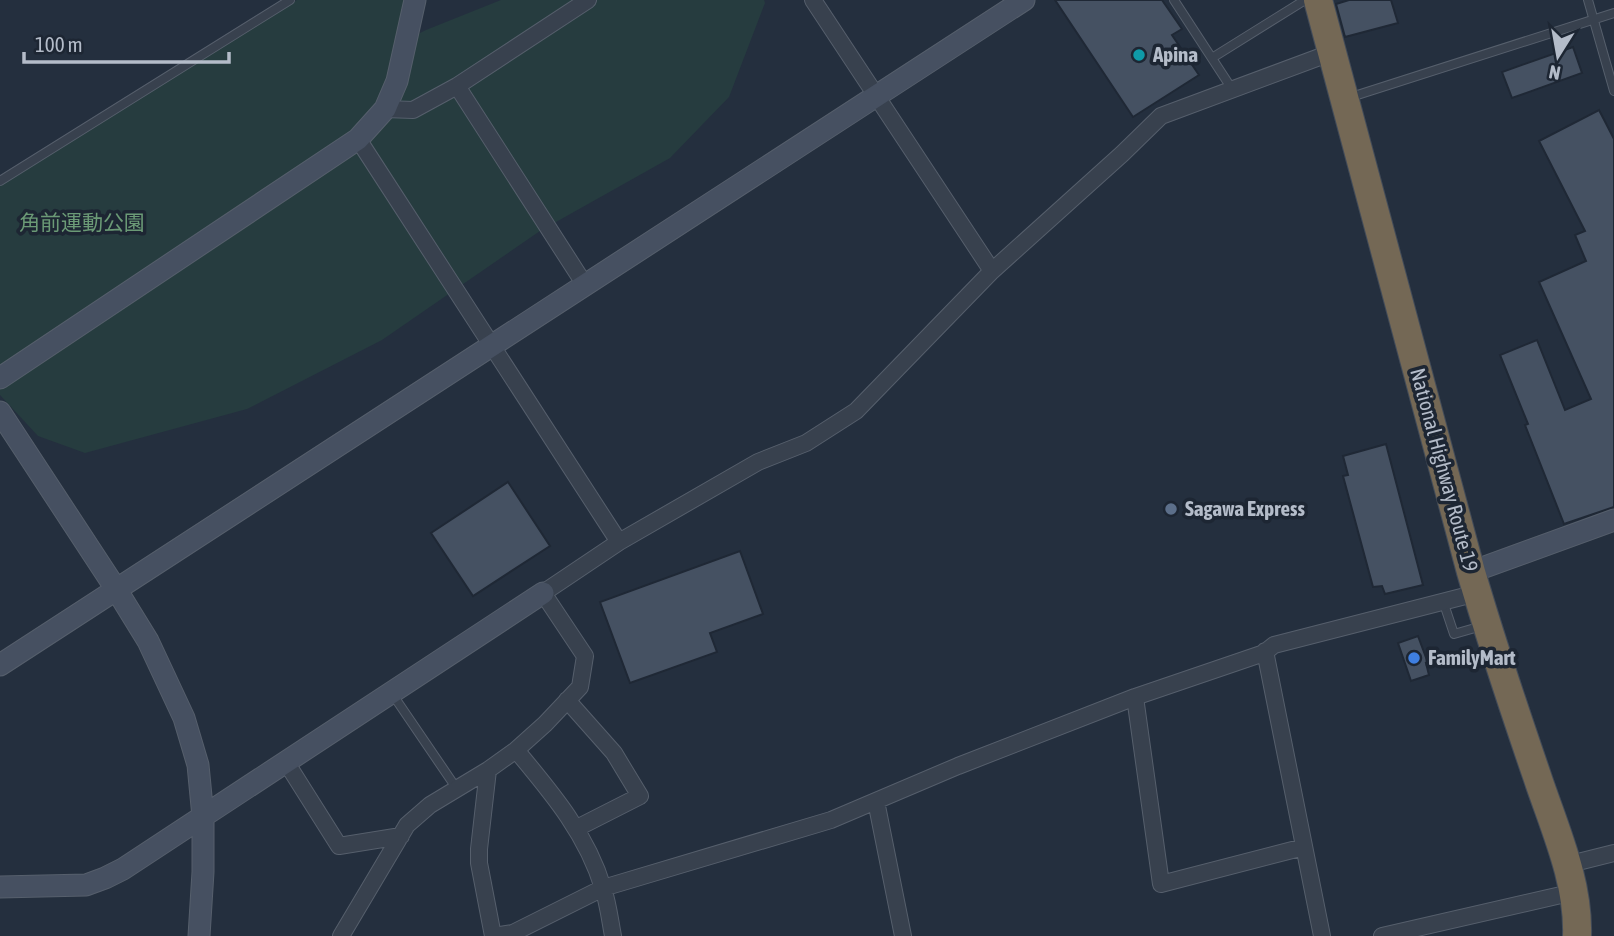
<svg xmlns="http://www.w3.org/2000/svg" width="1614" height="936" font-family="'Asap Condensed','Noto Sans JP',sans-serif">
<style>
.green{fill:#263c3f}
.building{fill:#455162;stroke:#1f2835;stroke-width:2}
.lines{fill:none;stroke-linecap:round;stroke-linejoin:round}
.lane-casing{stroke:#565f6c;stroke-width:10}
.street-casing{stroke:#565f6c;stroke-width:18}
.secondary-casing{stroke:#565f6c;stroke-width:23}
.highway-casing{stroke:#434c59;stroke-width:30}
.lane{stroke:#38414e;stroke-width:8}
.street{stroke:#38414e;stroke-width:16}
.secondary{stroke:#465061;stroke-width:21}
.highway{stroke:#746855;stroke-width:28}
.culture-dot{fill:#0f9aa8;stroke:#1d2633;stroke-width:2.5}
.service-dot{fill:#5c6f8a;stroke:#1d2633;stroke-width:2.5}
.shop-dot{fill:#3f7fe0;stroke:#1d2633;stroke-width:2.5}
.labels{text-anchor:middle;stroke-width:7;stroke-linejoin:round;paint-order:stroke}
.poi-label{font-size:21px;font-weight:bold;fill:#b4bcc9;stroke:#1d2633;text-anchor:start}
.park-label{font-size:21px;fill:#6b9a76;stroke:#1d2633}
.street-label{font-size:21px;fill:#b4bcc9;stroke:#1d2633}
</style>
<rect width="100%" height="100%" fill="#242f3e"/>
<path class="green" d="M 297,0 L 407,0 L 398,44 L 426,30 L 501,0 L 764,0 L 765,3 L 729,97 L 670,158 L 540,231 L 382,340 L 247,409 L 85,453 L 38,436 L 0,395 L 0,185 Z"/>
<path class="building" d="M 1055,0 L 1162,0 L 1182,29 L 1172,35 L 1199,75 L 1133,117 Z
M 1349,0 L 1391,0 L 1398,23 L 1345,37 L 1336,4 Z
M 1573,47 L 1582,73 L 1512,98 L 1502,72 Z
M 1599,110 L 1614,139 L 1614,507 L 1564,524 L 1525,425 L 1528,424 L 1500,355 L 1537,340 L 1565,410 L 1591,399 L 1539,282 L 1586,261 L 1575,235 L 1585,231 L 1539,141 Z
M 1386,444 L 1423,585 L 1385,594 L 1382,586 L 1373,587 L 1343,476 L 1348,475 L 1343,456 Z
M 508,482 L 550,546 L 473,596 L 431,533 Z
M 740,551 L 763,614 L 710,633 L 717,652 L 630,683 L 600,602 Z
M 1418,636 L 1428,663 L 1426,663 L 1429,675 L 1411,681 L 1398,643 Z"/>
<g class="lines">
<g class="lane-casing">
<path id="lane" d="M 1174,0 L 1232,89
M 1588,0 L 1614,91
M 1212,58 L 1305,0
M 1348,98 L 1614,13
M 0,181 L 290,0
M 1443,601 L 1454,634 L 1482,626
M 393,695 L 457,789"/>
</g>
<g class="street-casing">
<path id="street" d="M 813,0 L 992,271
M 457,86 L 585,285
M 385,109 L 413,110 L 457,86 L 588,0
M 358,139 L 619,542
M 1265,651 L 1322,936
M 1135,697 L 1161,884 L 1304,847
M 567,700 L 614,753 L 640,796 L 577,828
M 516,750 C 551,792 587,834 603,888 C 608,903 610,920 613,936
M 286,762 L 339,846 L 401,836
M 488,770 L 479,849 L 479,863 L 493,936
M 876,801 L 903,936
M 1566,865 L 1614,853
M 341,936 L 407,825 L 430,805 L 488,770 L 516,750 L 545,724 L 580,687 L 585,656 L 543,593 L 619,542 L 758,462 L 806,443 L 856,411 L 992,271 L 1122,154 L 1161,116 L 1333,52
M 494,936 L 513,933 L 603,888 L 831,820 L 958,766 L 1135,697 L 1264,653 L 1274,645 L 1477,593
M 1382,936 L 1574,892"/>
</g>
<g class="secondary-casing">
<path id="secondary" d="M 0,378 L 358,139 L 385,109 L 397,81 L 415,0
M 0,412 L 116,589 L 148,641 L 184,718 L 198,765 L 203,817 L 203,872 L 199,936
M 1471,572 L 1614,520
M 0,665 L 1024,0
M 0,887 L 86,885 L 105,878 L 123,869 L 543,593"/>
</g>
<g class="highway-casing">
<path id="highway" d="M 1318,0 L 1471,572 C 1491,641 1514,709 1537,776 C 1554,827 1579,881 1577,936"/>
</g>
<use href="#lane" class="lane"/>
<use href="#street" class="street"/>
<use href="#secondary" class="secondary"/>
<use href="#highway" class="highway"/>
</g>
<circle class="culture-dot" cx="1139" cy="55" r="7"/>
<circle class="service-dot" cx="1171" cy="509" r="7"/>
<circle class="shop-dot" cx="1414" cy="658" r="7"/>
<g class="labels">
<g class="poi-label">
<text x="1153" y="62">Apina</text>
<text x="1185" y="516">Sagawa Express</text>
<text x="1428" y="665">FamilyMart</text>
</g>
<g class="park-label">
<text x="82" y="230">角前運動公園</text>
</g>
<g class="street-label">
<text transform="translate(1444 470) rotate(75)" y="7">National Highway Route 19</text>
</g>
</g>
<g transform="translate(1558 56) rotate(191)" stroke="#1d2633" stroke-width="5" paint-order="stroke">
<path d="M0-5L12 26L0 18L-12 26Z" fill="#b4bcc9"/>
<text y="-10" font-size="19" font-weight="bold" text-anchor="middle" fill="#b4bcc9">N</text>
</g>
<path d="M24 52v10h205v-10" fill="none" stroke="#b4bcc9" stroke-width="3.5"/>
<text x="35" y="52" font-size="21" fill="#b4bcc9" stroke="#1d2633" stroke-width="5" paint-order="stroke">100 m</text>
</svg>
